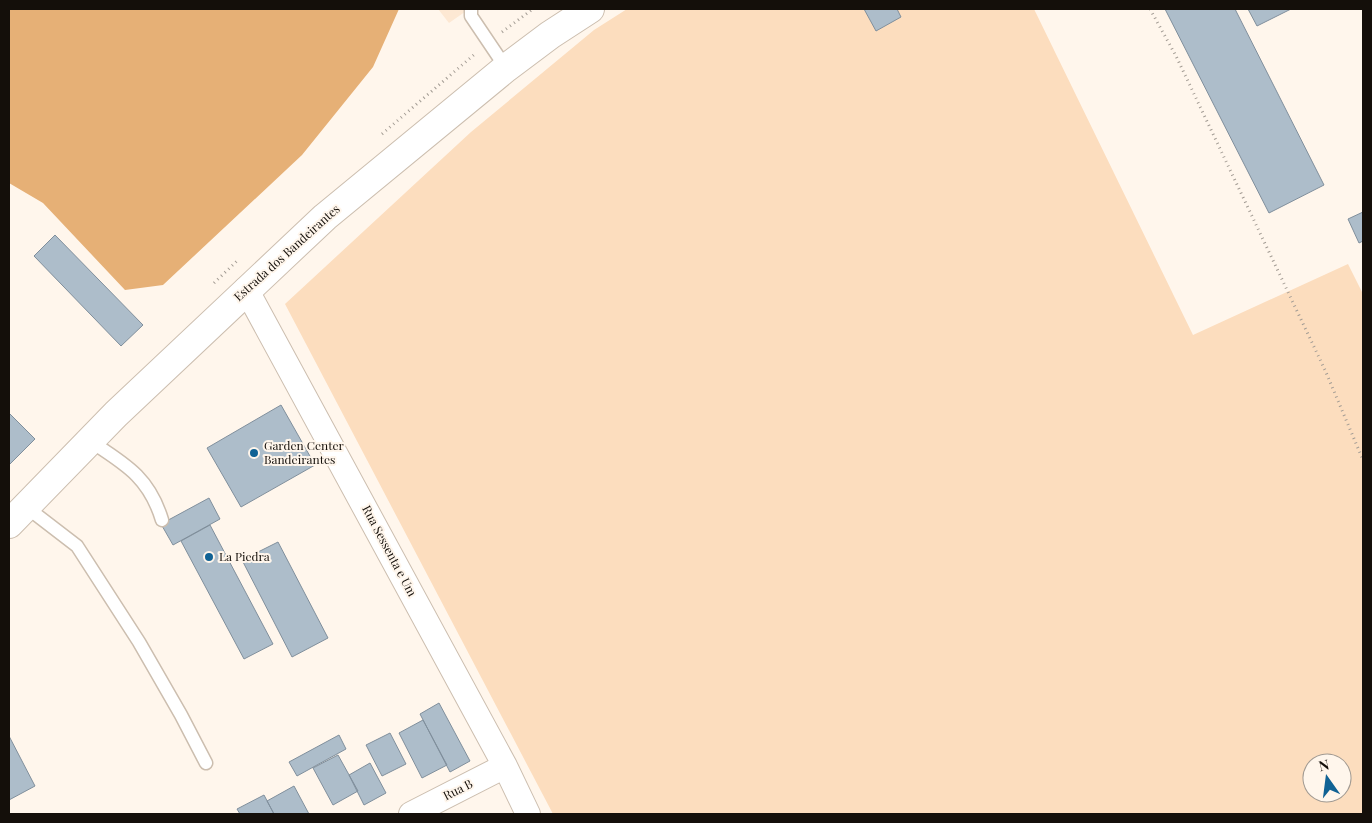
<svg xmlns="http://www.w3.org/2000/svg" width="1372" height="823" font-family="'Playfair Display',serif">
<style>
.built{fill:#fde8d3}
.green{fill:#fcddbe;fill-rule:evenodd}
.forest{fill:#e6b076}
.building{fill:#adbdca;stroke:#808f9c}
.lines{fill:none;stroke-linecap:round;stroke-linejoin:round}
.service-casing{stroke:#ccbeaf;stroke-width:15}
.minor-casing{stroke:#ccbeaf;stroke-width:26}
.secondary-casing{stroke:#ccbeaf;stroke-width:30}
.path{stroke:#a39c94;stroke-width:3;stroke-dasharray:1 4;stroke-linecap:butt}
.service{stroke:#fff;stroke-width:12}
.minor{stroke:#fff;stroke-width:24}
.secondary{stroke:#fff;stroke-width:28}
.poi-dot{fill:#116294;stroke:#fff6ec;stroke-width:2}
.labels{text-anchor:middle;stroke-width:4;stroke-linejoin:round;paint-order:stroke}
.street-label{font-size:12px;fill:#140f0a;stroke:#fff6ec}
.poi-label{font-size:12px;fill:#140f0a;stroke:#fff6ec;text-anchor:start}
</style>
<rect width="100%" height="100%" fill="#fff6ec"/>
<path class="built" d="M 438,9 L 469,9 L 449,23 Z"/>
<path class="green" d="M 627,9 L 1034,9 L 1193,335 L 1348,264 L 1363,294 L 1363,814 L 553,814 L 285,304 L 471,132 L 594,30 ZM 1312,763 L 1342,763 L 1342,793 L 1312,793 Z"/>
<path class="forest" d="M 9,9 L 399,9 L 373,67 L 302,155 L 163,285 L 125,290 L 43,203 L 9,183 Z"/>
<path class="building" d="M 864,9 L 897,9 L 901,17 L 876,31 Z
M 1165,9 L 1235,9 L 1324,185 L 1269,213 Z
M 1248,9 L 1291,9 L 1257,26 Z
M 1363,212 L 1363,241 L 1359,243 L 1348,219 Z
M 55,235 L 143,325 L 121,346 L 34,256 Z
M 281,405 L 315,465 L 241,507 L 207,448 Z
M 9,413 L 35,439 L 9,465 Z
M 209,498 L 220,519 L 173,545 L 161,524 Z
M 210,525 L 273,644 L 244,659 L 181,541 Z
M 278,542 L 328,638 L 292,657 L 242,560 Z
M 439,703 L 470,761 L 450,772 L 420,714 Z
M 423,720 L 447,765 L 422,778 L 399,733 Z
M 390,733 L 406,764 L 382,776 L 366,745 Z
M 339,735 L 346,749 L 297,776 L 289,762 Z
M 9,736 L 35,786 L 9,800 Z
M 338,755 L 358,791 L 333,805 L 313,768 Z
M 370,763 L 386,793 L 364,805 L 349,775 Z
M 294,786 L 309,814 L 274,814 L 267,801 Z
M 264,795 L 274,814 L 240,814 L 237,809 Z"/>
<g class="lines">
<g class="service-casing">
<path id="service" d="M 471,9 L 471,16 L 506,68
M 90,441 C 125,464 149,477 162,520
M 25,506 L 77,546 L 139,642 L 181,715 L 206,763"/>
</g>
<g class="minor-casing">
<path id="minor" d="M 246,289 L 505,766 L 528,814
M 411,814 L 505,766"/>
</g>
<g class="secondary-casing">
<path id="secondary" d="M 9,524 L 116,414 L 325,217 L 506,68 L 550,35 L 590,9"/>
</g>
<path class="path" d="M 1150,9 L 1176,56 L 1325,370 L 1363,460
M 502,32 L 533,9
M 382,134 L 476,53
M 214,283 L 238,260"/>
<use href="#service" class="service"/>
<use href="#minor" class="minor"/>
<use href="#secondary" class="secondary"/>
</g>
<g class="poi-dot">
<circle cx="254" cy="453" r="5"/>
<circle cx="209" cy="557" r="5"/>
</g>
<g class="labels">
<g class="street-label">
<text transform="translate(287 253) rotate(-42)" y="4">Estrada dos Bandeirantes</text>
<text transform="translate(389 551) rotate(62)" y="4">Rua Sessenta e Um</text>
<text transform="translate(458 790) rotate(-27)" y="4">Rua B</text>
</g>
<g class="poi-label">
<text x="264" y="450">Garden Center<tspan x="264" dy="14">Bandeirantes</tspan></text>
<text x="219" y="561">La Piedra</text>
</g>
</g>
<rect width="1372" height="823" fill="none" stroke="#140f0a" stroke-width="20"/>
<g transform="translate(1327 778) rotate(346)"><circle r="24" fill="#fff6ec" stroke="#a19a92"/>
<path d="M0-4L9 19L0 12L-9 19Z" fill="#116294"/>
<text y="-8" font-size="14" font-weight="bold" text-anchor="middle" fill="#140f0a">N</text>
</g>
</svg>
